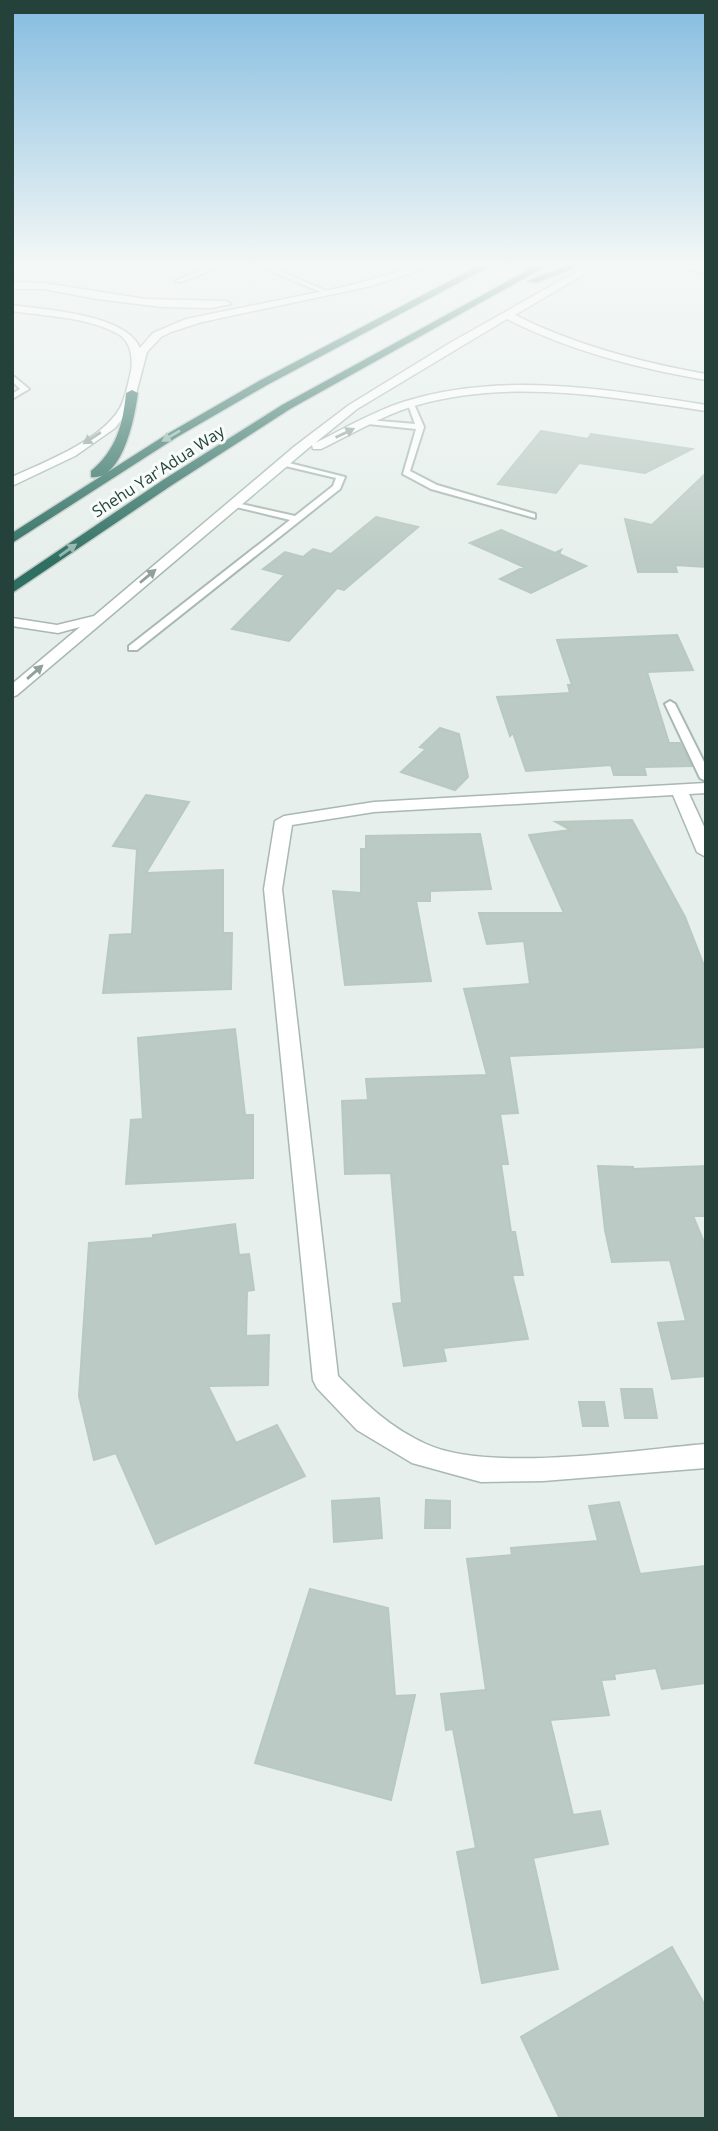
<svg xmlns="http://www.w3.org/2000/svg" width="718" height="2131" font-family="'Open Sans',sans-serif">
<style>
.building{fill:#bbcac4;stroke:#b8c9c2;stroke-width:2}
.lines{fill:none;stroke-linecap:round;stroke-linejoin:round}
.service-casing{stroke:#a8b8b2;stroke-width:4}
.minor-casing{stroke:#a8b8b2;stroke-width:3}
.tertiary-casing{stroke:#a8b8b2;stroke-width:3}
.motorway-casing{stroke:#c2cac8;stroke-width:3}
.service{fill:#fff;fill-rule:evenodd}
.minor{fill:#fff;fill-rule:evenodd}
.tertiary{fill:#fff;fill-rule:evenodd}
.motorway{fill:#2f6f62;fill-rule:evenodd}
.oneway{fill:#92a09c}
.oneway2{fill:#93b5ae}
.labels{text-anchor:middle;stroke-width:6;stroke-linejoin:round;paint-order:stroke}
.far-street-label{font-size:16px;fill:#24423a;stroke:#f7fbf9}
</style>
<rect width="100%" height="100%" fill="#e6efeb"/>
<path class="building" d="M 541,431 L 588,439 L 591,434 L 692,449 L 645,473 L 579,463 L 556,493 L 498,484 Z
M 706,473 L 706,567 L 675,565 L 677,572 L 638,572 L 625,519 L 652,525 Z
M 376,517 L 418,527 L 344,590 L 337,588 L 289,641 L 232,629 L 285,575 L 263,569 L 285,552 L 303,557 L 313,549 L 331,554 Z
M 501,530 L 555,553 L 561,550 L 559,554 L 586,566 L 531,593 L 500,579 L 524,567 L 470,543 Z
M 677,635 L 693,670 L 647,672 L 669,743 L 680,743 L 692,766 L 644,767 L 646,775 L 614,775 L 611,765 L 526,771 L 513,733 L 510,736 L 497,697 L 570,693 L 568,685 L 572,685 L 557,640 Z
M 440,728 L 459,734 L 468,777 L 455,790 L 401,772 L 426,749 L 420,747 Z
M 146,795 L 189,802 L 146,873 L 223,870 L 223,933 L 232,933 L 231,989 L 103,993 L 110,935 L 132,934 L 137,849 L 113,846 Z
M 632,820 L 685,917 L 706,971 L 706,1047 L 509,1056 L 518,1113 L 500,1114 L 508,1164 L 501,1164 L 511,1232 L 515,1232 L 523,1275 L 512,1275 L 528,1339 L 443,1348 L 446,1361 L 404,1366 L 393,1304 L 402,1303 L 391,1173 L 345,1174 L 342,1101 L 368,1100 L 366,1079 L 487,1075 L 464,989 L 530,984 L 524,941 L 487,944 L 479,913 L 564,913 L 529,835 L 571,830 L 556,822 Z
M 480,834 L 491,889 L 430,891 L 430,901 L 416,901 L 431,981 L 345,985 L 333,891 L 361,893 L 361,849 L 366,849 L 366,836 Z
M 235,1029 L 245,1115 L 253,1115 L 253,1178 L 126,1184 L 131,1120 L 143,1119 L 138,1038 Z
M 598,1166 L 633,1167 L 633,1169 L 706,1166 L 706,1216 L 693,1216 L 706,1247 L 706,1376 L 672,1379 L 658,1323 L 686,1321 L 670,1260 L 612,1262 L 605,1230 Z
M 235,1224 L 239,1255 L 249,1254 L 254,1290 L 247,1291 L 246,1336 L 269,1335 L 268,1385 L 208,1386 L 236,1443 L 277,1425 L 305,1476 L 156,1544 L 116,1453 L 94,1460 L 79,1396 L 89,1243 L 153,1238 L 153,1235 Z
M 621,1389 L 652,1389 L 657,1418 L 625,1418 Z
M 579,1402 L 604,1402 L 608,1426 L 583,1426 Z
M 379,1498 L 382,1538 L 334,1542 L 332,1501 Z
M 426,1500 L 450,1501 L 450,1528 L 425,1528 Z
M 619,1502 L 640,1574 L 706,1566 L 706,1683 L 662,1689 L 656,1668 L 614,1674 L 615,1679 L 601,1680 L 609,1715 L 550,1720 L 573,1815 L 600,1811 L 608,1844 L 533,1858 L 558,1969 L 482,1983 L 457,1852 L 476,1848 L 453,1729 L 446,1730 L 441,1694 L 486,1690 L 467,1559 L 512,1555 L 511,1548 L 598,1541 L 589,1506 Z
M 310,1589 L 388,1608 L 395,1696 L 415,1695 L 391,1800 L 255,1763 Z
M 672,1947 L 706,2007 L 706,2119 L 560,2119 L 521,2037 Z"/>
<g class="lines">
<g class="service-casing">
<path id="service" d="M 218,264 L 227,264 L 180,282 L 175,281 Z
M 254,264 L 263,264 L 331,293 L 326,294 Z
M 671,264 L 682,264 L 706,270 L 706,274 Z
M 12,375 L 29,389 L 12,399 L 12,394 L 20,389 L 12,381 Z
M 407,402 L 414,404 L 424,427 L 410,471 L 437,485 L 535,514 L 535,518 L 431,489 L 403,474 L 416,429 L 368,424 L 364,422 L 368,420 L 415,424 Z
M 281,461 L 345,477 L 340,489 L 137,650 L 129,650 L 129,646 L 290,520 L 232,506 L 232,502 L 295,516 L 333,486 L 336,478 L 281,465 Z
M 670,701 L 675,704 L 706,766 L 706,781 L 700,778 L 665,704 Z"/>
</g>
<g class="minor-casing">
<path id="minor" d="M 706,783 L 706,793 L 689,794 L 706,831 L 706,857 L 697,852 L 673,795 L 374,812 L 292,825 L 282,889 L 338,1376 C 366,1404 389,1427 426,1444 C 489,1473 634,1450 706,1444 L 706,1468 L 543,1481 L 481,1482 L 412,1463 L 357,1430 L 317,1388 L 313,1380 L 264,889 L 275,821 L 284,816 L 374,802 Z"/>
</g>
<g class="tertiary-casing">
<path id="tertiary" d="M 426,264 L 440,264 L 371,286 L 202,322 L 171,332 L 161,337 L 147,352 L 133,405 L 115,428 L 75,456 L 12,486 L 12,477 C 45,462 102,440 120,408 C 126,396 128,384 131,371 C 133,358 131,341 118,334 C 88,317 45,316 12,311 L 12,305 C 45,310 126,314 140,348 L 153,333 L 186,319 L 344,287 Z
M 590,264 L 601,264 L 515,315 C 575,345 639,362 706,374 L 706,380 C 637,368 570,351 507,319 L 357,409 L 315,443 C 344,429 372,412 403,402 C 501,371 606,389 706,405 L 706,411 C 610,397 509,378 414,406 C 381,416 352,434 321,449 L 313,449 L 312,445 L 17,695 L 12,697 L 12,684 L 80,627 L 58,633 L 12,626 L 12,618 L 57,625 L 94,616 L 295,446 L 349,405 L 450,343 Z
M 23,282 L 44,283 L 145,299 L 226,301 L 231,304 L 210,308 L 162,307 L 97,299 L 44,289 L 12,289 L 12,283 Z"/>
</g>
<g class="motorway-casing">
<path id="motorway" d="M 482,264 L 494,264 L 267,385 L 177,437 L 12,543 L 12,533 L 169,433 L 259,381 Z
M 539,264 L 550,264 L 290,409 L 172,485 L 12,593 L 12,582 L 163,480 L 282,405 Z
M 571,264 L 584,264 L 536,283 L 528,281 Z
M 132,390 L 138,393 C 135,416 123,481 91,477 L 91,471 C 116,450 123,425 126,393 Z"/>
</g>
<use href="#service" class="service"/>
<use href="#minor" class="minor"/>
<use href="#tertiary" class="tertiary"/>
<use href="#motorway" class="motorway"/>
</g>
<defs><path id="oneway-solid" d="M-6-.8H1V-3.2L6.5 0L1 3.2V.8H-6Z" transform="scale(1.75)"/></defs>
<g class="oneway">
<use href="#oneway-solid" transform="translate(345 433) rotate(-26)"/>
<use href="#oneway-solid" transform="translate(92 438) rotate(147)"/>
<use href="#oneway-solid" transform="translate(148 576) rotate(-40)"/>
<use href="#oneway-solid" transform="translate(35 672) rotate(-41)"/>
</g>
<g class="oneway2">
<use href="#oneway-solid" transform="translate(171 436) rotate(149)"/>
<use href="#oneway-solid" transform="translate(68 550) rotate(-35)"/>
</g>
<linearGradient id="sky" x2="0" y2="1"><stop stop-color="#84bce0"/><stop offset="0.47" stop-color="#f4f8f6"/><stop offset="1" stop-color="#f4f8f6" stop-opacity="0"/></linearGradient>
<rect width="718" height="563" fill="url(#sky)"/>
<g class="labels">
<g class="far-street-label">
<text transform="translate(158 471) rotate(-33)" y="6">Shehu Yar'Adua Way</text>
</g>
</g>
<rect width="718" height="2131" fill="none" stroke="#24423a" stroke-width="28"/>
</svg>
